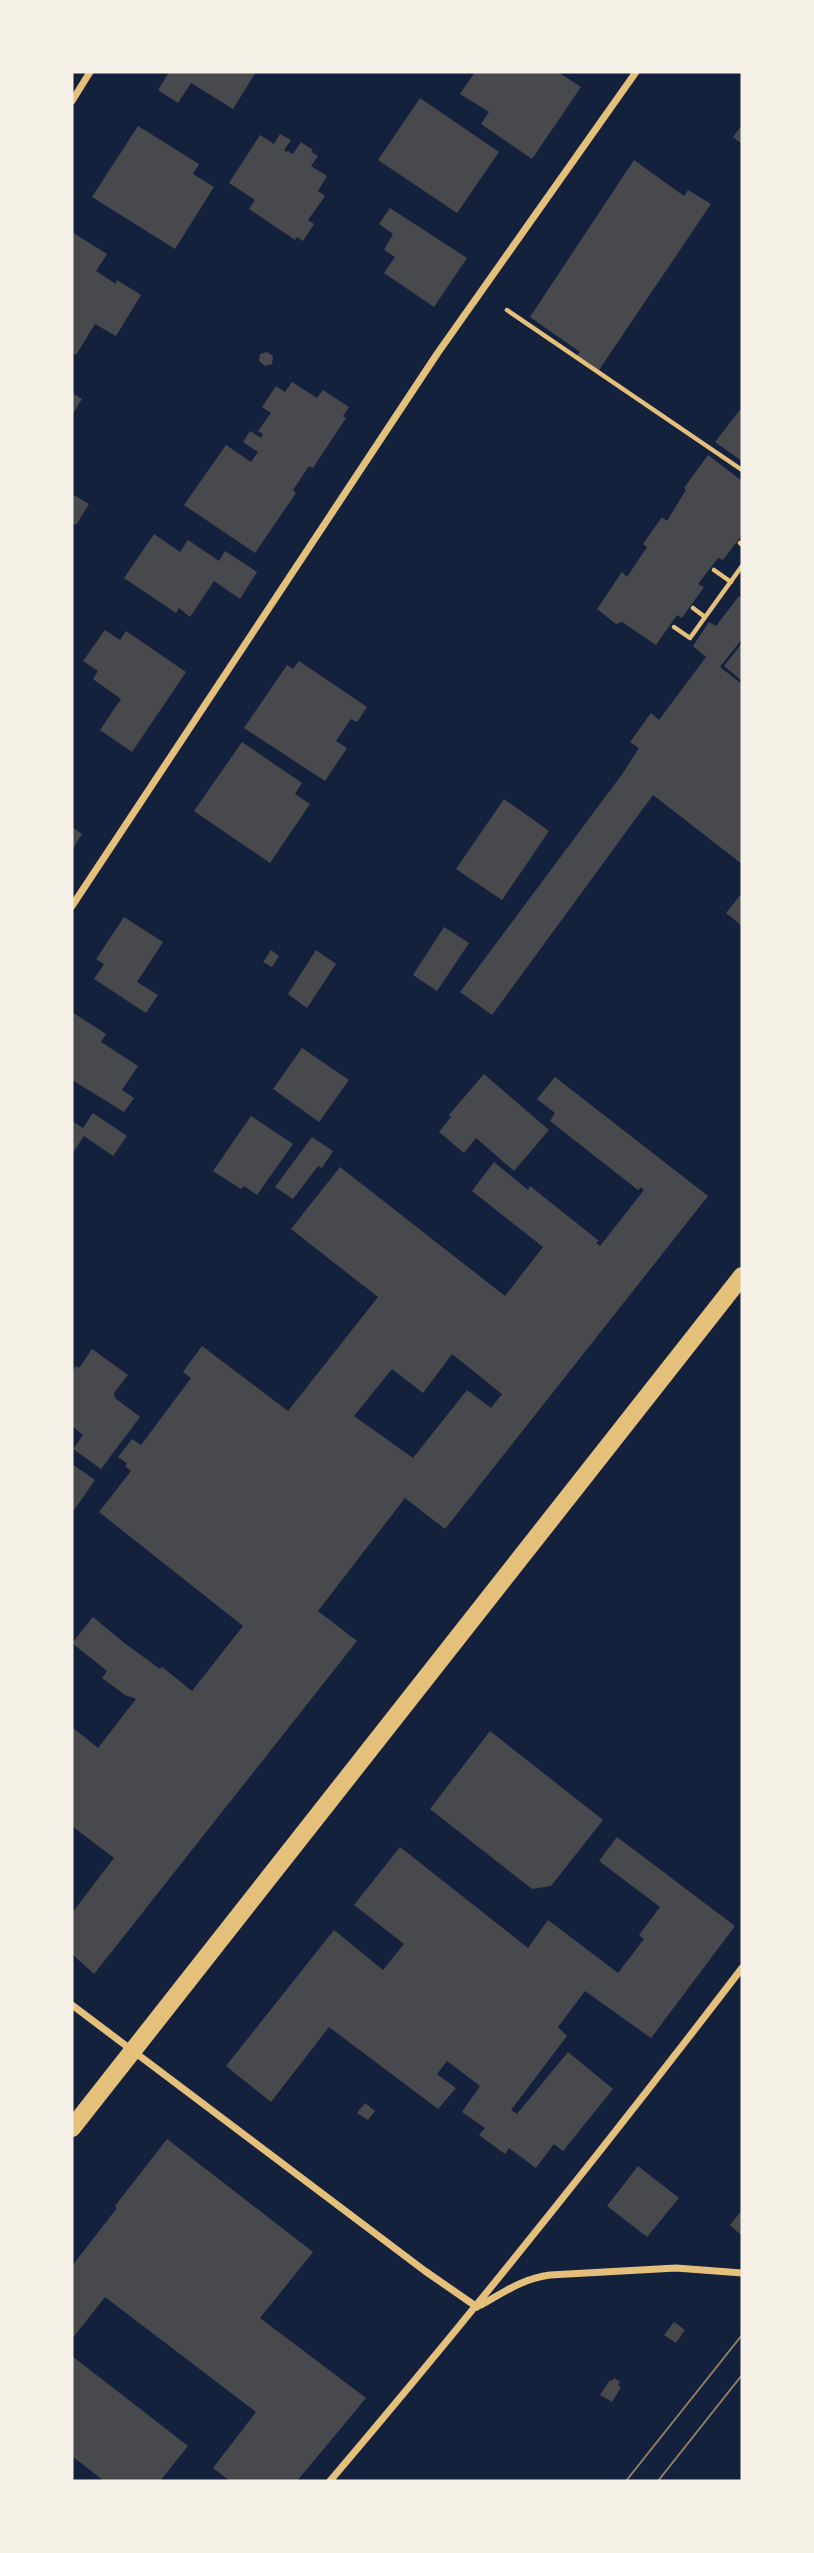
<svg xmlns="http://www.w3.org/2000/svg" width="814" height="2553" font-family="Barlow,sans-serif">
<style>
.building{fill:#48494c;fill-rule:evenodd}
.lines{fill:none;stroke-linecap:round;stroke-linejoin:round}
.path{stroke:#e5c07b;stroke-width:4.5}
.minor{stroke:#e5c07b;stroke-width:7}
.primary{stroke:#e5c07b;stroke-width:18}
.tram{stroke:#918062;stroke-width:2}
</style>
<rect width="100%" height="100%" fill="#14213d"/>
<path class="building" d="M 169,72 L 256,72 L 233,109 L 191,83 L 178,103 L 158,90 Z
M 475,72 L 558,72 L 581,87 L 532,159 L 481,124 L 489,112 L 460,94 Z
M 420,98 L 499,152 L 457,213 L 378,160 Z
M 742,125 L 742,144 L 733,137 Z
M 138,126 L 199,164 L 193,174 L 214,187 L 175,249 L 92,197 Z
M 280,134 L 291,140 L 284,150 L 286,152 L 288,151 L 293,154 L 301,142 L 313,150 L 311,152 L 318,156 L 311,166 L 327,176 L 318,191 L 325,196 L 308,220 L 314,224 L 303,241 L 297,237 L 295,240 L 249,209 L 255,200 L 229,183 L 260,135 L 274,144 Z
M 634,160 L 684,196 L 688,190 L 711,204 L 599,370 L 577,355 L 580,352 L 530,317 Z
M 390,208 L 467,258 L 434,307 L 384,273 L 395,257 L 384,250 L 393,234 L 379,224 Z
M 72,232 L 107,254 L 96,271 L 116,284 L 117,280 L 141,295 L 116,336 L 95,324 L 76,355 L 72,352 Z
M 267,352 L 273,356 L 272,364 L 265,366 L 259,361 L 260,354 Z
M 292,382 L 317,398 L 323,390 L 349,407 L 343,416 L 346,418 L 313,468 L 309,466 L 293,490 L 296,493 L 255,553 L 184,505 L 226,445 L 251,462 L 258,452 L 243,442 L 250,431 L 261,438 L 263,434 L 258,431 L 271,413 L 262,407 L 276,386 L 285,392 Z
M 72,393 L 82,399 L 72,415 Z
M 740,410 L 742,412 L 742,461 L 715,442 Z
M 708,455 L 742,481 L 742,524 L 740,526 L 742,528 L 742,535 L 723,560 L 718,558 L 698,584 L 704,587 L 682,618 L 677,615 L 656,645 L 622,622 L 616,624 L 597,609 L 622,572 L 627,577 L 647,547 L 643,544 L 662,517 L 667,521 L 686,490 L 684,488 Z
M 72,494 L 89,504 L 76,525 L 72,523 Z
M 154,534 L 180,552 L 188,540 L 219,561 L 225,551 L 257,572 L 240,599 L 214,581 L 190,617 L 179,608 L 176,613 L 124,578 Z
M 739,596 L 742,599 L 742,639 L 720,667 L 742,684 L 742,864 L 653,795 L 492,1015 L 460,992 L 623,773 L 639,748 L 630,742 L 651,713 L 659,720 L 706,657 L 693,646 L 709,622 L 716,626 Z
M 105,630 L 120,640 L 126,631 L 186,672 L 132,752 L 100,730 L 121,699 L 93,679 L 98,671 L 83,661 Z
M 742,643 L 742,681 L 724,666 Z
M 299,661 L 367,707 L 357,722 L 351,719 L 336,741 L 347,748 L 325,781 L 244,728 L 287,665 L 293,669 Z
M 242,742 L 302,783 L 295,794 L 310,804 L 270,863 L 194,811 Z
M 504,799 L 549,831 L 502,900 L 456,869 Z
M 72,827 L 82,834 L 72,850 Z
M 742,893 L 742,926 L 726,913 Z
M 124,917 L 163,942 L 137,982 L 158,995 L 146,1013 L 94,979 L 104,964 L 96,959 Z
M 444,927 L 469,943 L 437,991 L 413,975 Z
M 271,950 L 279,956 L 272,967 L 263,962 Z
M 316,950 L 336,964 L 307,1008 L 288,994 Z
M 72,1012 L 106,1034 L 101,1042 L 138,1066 L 122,1090 L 134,1098 L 124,1112 L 72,1080 Z
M 302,1048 L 349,1080 L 319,1122 L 273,1089 Z
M 484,1074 L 549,1130 L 514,1171 L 476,1138 L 464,1153 L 439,1132 L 451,1117 L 449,1115 Z
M 555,1077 L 708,1196 L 445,1529 L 405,1498 L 318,1611 L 357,1641 L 94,1974 L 72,1954 L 72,1913 L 114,1858 L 72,1826 L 72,1727 L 98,1748 L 136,1699 L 125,1695 L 102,1678 L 107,1671 L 72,1643 L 93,1617 L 123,1642 L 160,1669 L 162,1667 L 192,1691 L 243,1626 L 99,1512 L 131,1471 L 125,1466 L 127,1463 L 118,1457 L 132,1439 L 141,1445 L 191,1378 L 183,1372 L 202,1346 L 288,1411 L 378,1297 L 291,1229 L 340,1167 L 505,1296 L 543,1247 L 472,1191 L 494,1162 L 528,1190 L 530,1186 L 599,1241 L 596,1243 L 600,1246 L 644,1190 L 641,1187 L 638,1190 L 550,1121 L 555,1113 L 537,1099 ZM 452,1354 L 502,1394 L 491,1408 L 467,1390 L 413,1458 L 354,1416 L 392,1369 L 423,1393 Z
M 93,1113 L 127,1136 L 113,1156 L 84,1136 L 72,1154 L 72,1121 L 83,1128 Z
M 251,1116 L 293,1144 L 257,1195 L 244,1186 L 241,1189 L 213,1171 Z
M 312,1137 L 333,1151 L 322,1168 L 318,1166 L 293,1199 L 275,1187 Z
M 92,1349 L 128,1375 L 114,1393 L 115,1398 L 140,1417 L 101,1469 L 73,1449 L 83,1435 L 72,1426 L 72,1372 L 76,1366 L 79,1368 Z
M 72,1464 L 95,1480 L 72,1513 Z
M 490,1731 L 603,1820 L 551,1886 L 532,1889 L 430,1809 Z
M 617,1837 L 735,1926 L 651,2038 L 585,1991 L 558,2027 L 567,2036 L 511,2110 L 517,2114 L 568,2052 L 613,2089 L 563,2151 L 554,2144 L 536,2168 L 509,2148 L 505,2154 L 479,2135 L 485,2128 L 462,2112 L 480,2086 L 447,2061 L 437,2074 L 456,2088 L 438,2109 L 329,2027 L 271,2102 L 226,2066 L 334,1930 L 383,1970 L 404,1944 L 354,1905 L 400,1847 L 528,1948 L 548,1920 L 618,1973 L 644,1939 L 639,1935 L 660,1907 L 599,1861 Z
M 365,2103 L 375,2111 L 368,2120 L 357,2113 Z
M 167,2139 L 313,2252 L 260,2318 L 366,2398 L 297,2481 L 230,2481 L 213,2468 L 256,2412 L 105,2297 L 72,2339 L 72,2266 L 117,2208 L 115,2206 Z
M 638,2166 L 679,2198 L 647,2237 L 607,2206 Z
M 742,2210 L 742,2236 L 730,2225 Z
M 674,2322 L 685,2330 L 676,2343 L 664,2335 Z
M 72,2356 L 188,2446 L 160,2481 L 104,2481 L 72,2456 Z
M 614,2378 L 620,2382 L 618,2385 L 621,2387 L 612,2402 L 600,2395 L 610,2380 L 612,2381 Z"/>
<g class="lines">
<path class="path" d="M 507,310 L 742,470
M 740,543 L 742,545
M 714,570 L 731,582
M 693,608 L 705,617
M 674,627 L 690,638 L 742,566"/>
<path class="minor" d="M 72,101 L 90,72
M 72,906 L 437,354 L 636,72
M 72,2005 L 425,2271 L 477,2307
M 481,2305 C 504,2292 524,2278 550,2275 L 676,2268 L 742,2273
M 330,2481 C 472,2314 609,2142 742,1968"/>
<path class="primary" d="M 72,2128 L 742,1276"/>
<path class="tram" d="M 626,2481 L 742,2335
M 658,2481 L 742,2375"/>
</g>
<rect width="814" height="2553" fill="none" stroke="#f6f1e7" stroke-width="147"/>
</svg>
